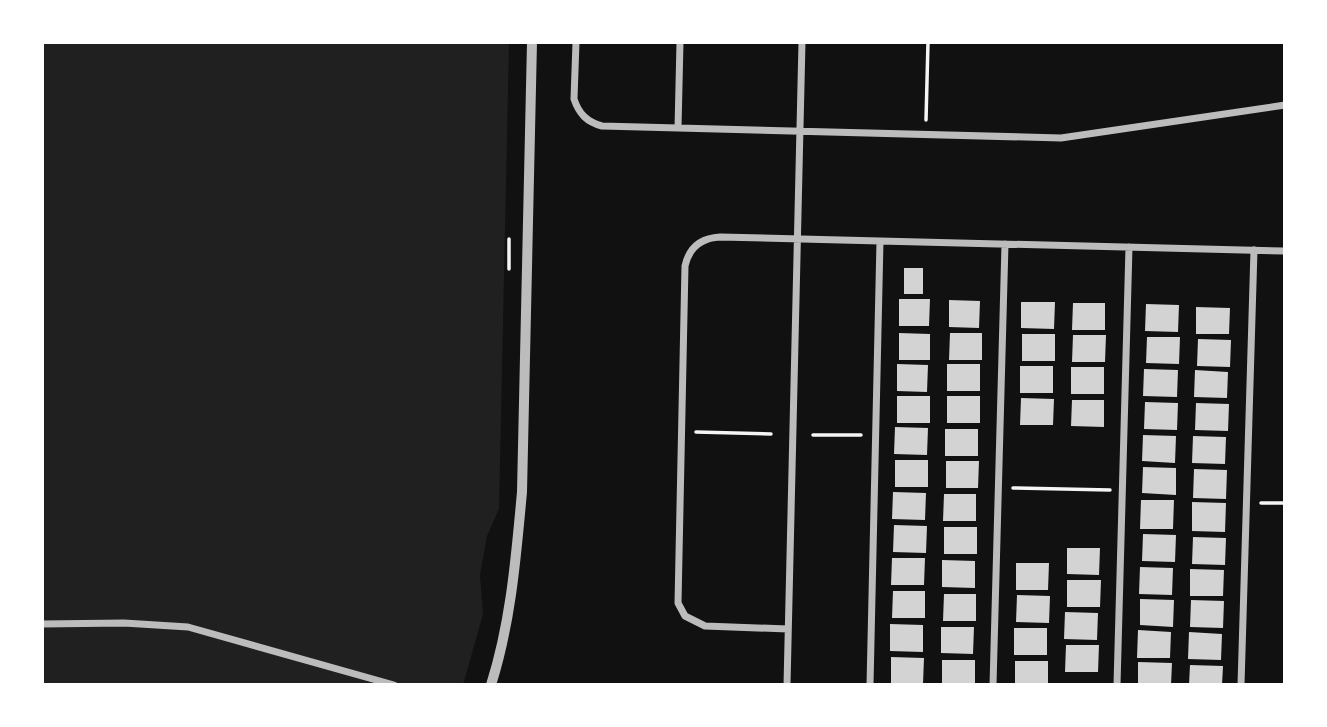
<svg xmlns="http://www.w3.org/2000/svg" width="1327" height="727" font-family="Ubuntu,sans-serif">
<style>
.green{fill:#202020}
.building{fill:#d3d3d3}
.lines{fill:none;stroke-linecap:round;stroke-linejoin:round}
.path{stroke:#f5f5f5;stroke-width:3.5}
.minor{stroke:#bcbcbc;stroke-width:7}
.tertiary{stroke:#bcbcbc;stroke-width:10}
</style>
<rect width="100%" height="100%" fill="#111"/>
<path class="green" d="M 42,42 L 509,42 L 499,509 L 487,536 L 480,575 L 483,614 L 463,685 L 42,685 Z"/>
<path class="building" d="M 904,268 L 923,268 L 923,294 L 904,294 Z
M 899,299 L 930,299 L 929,326 L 899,326 Z
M 949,300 L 980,301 L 979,328 L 949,327 Z
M 1021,302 L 1055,302 L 1054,329 L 1021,328 Z
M 1073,303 L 1105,303 L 1105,330 L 1072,330 Z
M 1146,304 L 1179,305 L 1178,332 L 1145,331 Z
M 1196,307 L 1230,308 L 1229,334 L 1196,334 Z
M 899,333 L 930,334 L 930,360 L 899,360 Z
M 950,333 L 982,333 L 982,360 L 949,360 Z
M 1022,334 L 1055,334 L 1055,361 L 1022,361 Z
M 1073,335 L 1106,335 L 1105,362 L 1072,362 Z
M 1147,337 L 1180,337 L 1179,364 L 1146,363 Z
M 1198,339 L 1231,340 L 1230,367 L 1197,366 Z
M 897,364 L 928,365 L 927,392 L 897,391 Z
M 947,364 L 980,364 L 980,391 L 947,391 Z
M 1020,366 L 1053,366 L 1053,393 L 1020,393 Z
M 1071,367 L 1104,367 L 1104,394 L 1071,394 Z
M 1144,369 L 1178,370 L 1177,397 L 1143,396 Z
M 1195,370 L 1228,372 L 1227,398 L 1194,397 Z
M 897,396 L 930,396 L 930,423 L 897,423 Z
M 947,396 L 980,396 L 980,423 L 947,423 Z
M 1021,398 L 1054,399 L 1053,425 L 1020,425 Z
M 1072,400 L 1104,400 L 1104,427 L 1071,426 Z
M 1145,402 L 1178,403 L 1177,430 L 1144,429 Z
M 1196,403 L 1229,404 L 1228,431 L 1195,430 Z
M 895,427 L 928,428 L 927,455 L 894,454 Z
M 945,429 L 978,429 L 978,456 L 945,456 Z
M 1143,435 L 1176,436 L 1175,463 L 1142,461 Z
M 1193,436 L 1226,437 L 1225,464 L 1192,463 Z
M 895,460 L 928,460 L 928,487 L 895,487 Z
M 946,461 L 979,461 L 978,488 L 946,488 Z
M 1143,467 L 1176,468 L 1176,495 L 1142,493 Z
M 1194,469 L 1227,470 L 1226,499 L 1193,498 Z
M 893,492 L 926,493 L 925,520 L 892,519 Z
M 944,494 L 976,494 L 976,521 L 943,521 Z
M 1141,500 L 1174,500 L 1173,529 L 1140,529 Z
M 1192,502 L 1226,503 L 1225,532 L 1192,531 Z
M 894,525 L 927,526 L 926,553 L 893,552 Z
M 944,527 L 977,527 L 977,554 L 944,554 Z
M 1143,534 L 1176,535 L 1175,562 L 1142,561 Z
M 1193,537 L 1226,538 L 1225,565 L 1192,564 Z
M 1067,548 L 1100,548 L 1099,575 L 1067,574 Z
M 892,558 L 925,558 L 924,585 L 891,585 Z
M 942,560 L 975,561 L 975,588 L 942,587 Z
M 1016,563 L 1049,563 L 1048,590 L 1016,590 Z
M 1140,567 L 1173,568 L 1172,595 L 1139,594 Z
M 1190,569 L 1224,570 L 1223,596 L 1190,596 Z
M 1067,580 L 1101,580 L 1100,607 L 1067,607 Z
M 893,591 L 925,591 L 925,618 L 892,618 Z
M 944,594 L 976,594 L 976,621 L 943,621 Z
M 1017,595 L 1050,596 L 1049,623 L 1016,622 Z
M 1140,599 L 1174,600 L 1173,627 L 1140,625 Z
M 1191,600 L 1224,601 L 1223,628 L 1190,627 Z
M 1065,612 L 1098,613 L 1097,640 L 1064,639 Z
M 890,624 L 923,625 L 923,652 L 890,651 Z
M 941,627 L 974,627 L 973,654 L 941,653 Z
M 1014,628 L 1047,628 L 1047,655 L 1014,655 Z
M 1138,630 L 1171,632 L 1170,658 L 1137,658 Z
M 1189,632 L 1222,634 L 1221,660 L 1188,659 Z
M 1066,645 L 1099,645 L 1098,672 L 1065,672 Z
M 891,657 L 924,658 L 923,684 L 891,684 Z
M 942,660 L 975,660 L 975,685 L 942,685 Z
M 1015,661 L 1048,661 L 1048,685 L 1015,685 Z
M 1138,662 L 1172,663 L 1171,685 L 1138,685 Z
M 1190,665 L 1223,666 L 1222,685 L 1189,685 Z"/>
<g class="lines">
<path class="path" d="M 926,120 L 928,42
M 509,269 L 509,239
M 696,432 L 771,434
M 813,435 L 861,435
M 1013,488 L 1110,490
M 1261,503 L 1285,503"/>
<path class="minor" d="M 576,42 L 574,99 C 579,114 587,122 602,126 L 1061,138 L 1285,105
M 678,128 L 680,42
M 42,624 L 124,623 L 188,627 L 394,685
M 788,629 L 705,626 L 685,616 L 678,603 L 685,266 C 689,248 701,238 720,237 L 1285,251
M 787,685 L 802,42
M 870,685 L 880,241
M 993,685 L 1005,244
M 1117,685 L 1129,247
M 1241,685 L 1254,250"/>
<path class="tertiary" d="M 491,685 C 511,622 516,557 522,492 L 532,42"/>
</g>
<rect width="1327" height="727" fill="none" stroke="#ffffff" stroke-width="88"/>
</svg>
